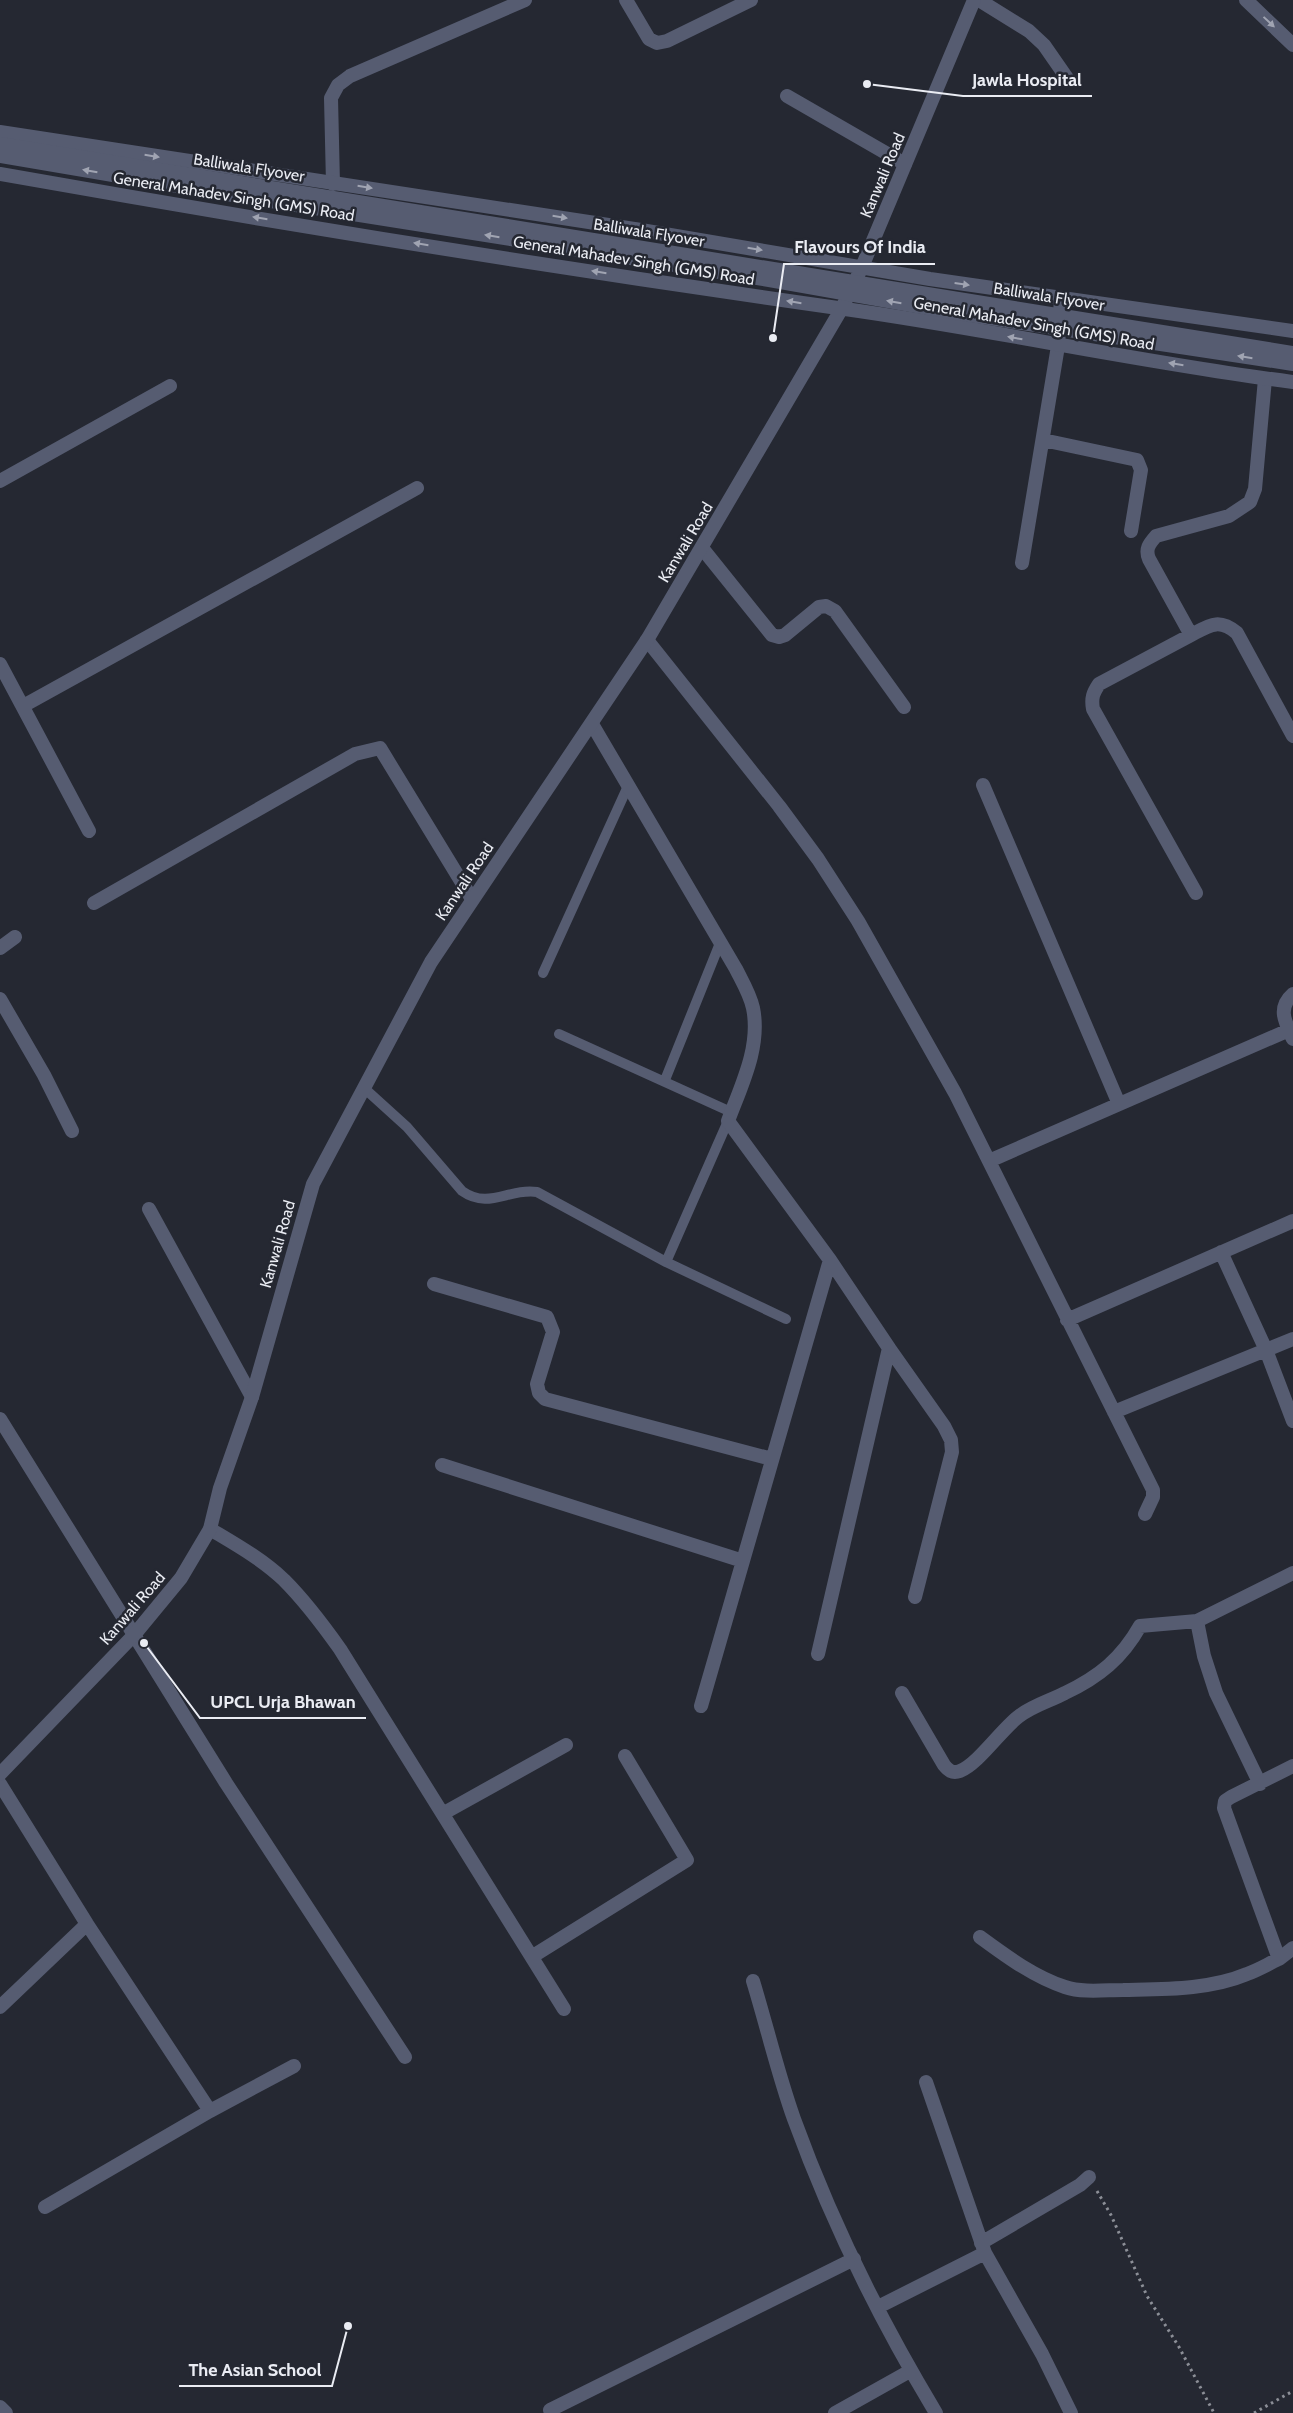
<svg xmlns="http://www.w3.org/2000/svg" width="1293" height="2413" font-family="Cabin,sans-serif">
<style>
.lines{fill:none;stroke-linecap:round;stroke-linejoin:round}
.path{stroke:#8c8f97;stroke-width:3;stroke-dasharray:2.5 4;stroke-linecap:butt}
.service{stroke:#565c71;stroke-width:10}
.minor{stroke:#565c71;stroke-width:14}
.tertiary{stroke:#565c71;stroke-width:14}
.tertiary-bridge{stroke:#565c71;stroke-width:14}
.oneway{fill:#a0a4b2}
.labels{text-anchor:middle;stroke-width:5;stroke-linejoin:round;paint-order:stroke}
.street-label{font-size:16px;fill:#eaecf3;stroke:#252832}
.leader{fill:none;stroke:#eaecf3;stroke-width:2}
.callout-dot{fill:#eaecf3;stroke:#252832;stroke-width:2}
.callout-label{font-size:18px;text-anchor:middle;font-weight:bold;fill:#eaecf3;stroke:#252832;stroke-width:5;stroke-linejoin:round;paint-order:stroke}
</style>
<rect width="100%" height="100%" fill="#252832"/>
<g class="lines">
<path class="path" d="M 1097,2191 L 1111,2215 L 1147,2296 L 1179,2347 L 1214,2413
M 1254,2413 L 1293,2391"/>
<path class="service" d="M 543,973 L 628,786
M 559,1034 L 731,1112
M 665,1080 L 720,943
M 364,1088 L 407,1127 L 462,1191 C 489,1210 508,1188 537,1192 L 666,1262
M 728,1121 L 666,1262 L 786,1319"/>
<path class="minor" d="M 626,0 L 649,39 L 657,43 L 667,41 L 751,0
M 979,0 L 1029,31 L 1044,45 L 1069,81
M 1246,0 L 1293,45
M 787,96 L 905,164
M 333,184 L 331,98 L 338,85 L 350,76 L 525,0
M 1043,440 L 1137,460 L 1141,470 L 1131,531
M 0,481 L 170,386
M 702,548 L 772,635 L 779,637 L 785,635 L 819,607 L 826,606 L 835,611 L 904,707
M 1022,563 L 1058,346 L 1061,298
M 1191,635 C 1210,625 1219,618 1237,633 L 1293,736
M 647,640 L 779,806 L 818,859 L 858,921 L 955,1093 L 1153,1490 L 1153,1497 L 1145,1514
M 0,664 L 89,831
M 23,706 L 417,488
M 592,724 L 736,969 C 742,981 750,994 753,1008 C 761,1047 741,1086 728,1121 L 830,1260 L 889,1348 L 818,1654
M 983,785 L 1119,1104
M 1196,893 L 1093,709 C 1091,698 1093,693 1099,684 L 1191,635 L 1149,559 C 1145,549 1149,544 1156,536 L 1229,516 L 1250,502 L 1255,489 L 1265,379
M 94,903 L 355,754 L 380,748 L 472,899
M 0,948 L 15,937
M 1293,994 C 1277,1008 1285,1022 1293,1039
M 0,999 L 44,1075 L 72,1131
M 989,1161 L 1289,1030
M 149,1209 L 252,1397
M 1221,1252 L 1266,1350 L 1293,1421
M 434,1284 L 547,1317 L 553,1332 L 537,1384 L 539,1393 L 545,1399 L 772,1459
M 1067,1320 L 1293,1221
M 889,1348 L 944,1426 L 951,1440 L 952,1452 L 915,1597
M 1114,1412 L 1293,1339
M 0,1419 L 226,1783 L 405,2057
M 442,1465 L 743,1561
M 210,1529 C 235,1544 262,1559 284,1580 C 305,1601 323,1625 340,1649 L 564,2009
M 902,1693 L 944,1765 C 948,1770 952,1774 960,1771 C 978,1764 1001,1730 1018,1717 C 1031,1706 1050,1701 1065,1693 C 1099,1677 1122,1658 1140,1626 L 1197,1621
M 701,1706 L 830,1260
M 1293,1766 L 1231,1797 L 1225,1801 L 1224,1808 L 1279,1959 L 1293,1948
M 0,1784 L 87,1924 L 210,2111 L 45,2207
M 1260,1784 L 1216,1693 L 1204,1656 L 1197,1621 L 1293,1573
M 444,1813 L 566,1745
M 980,1937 C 1006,1956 1034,1977 1065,1987 C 1083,1993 1105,1990 1123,1990 C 1163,1989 1209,1990 1247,1974 C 1258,1970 1268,1964 1279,1959
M 533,1956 L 687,1860 L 625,1756
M 753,1981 C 767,2027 778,2074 794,2119 C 831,2221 880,2320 936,2413
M 0,2007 L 87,1924
M 210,2111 L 294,2066
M 981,2243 L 1080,2185 L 1089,2177
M 985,2253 L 1042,2354 L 1071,2413
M 878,2307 L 985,2253 L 926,2082
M 0,2407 L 6,2413
M 550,2410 L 854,2259
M 835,2413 L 910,2371"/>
<path class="tertiary" d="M 0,132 L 641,230 L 930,279 L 1293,331
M 0,174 C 281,224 563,269 845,309 C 995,330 1143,363 1293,382
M 0,1774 L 134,1635 L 181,1578 L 210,1529 L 220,1488 L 252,1397 L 313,1184 L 431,962 L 647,640 L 842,308 L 862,267 L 974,0"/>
<path class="tertiary-bridge" d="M 0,144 L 1293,353
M 0,156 L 207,191 L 769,280 L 956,313 L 1293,364"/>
</g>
<defs><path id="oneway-solid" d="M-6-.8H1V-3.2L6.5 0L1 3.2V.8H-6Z" transform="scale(1.25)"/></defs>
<g class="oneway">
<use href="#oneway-solid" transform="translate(1269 22) rotate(43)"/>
<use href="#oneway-solid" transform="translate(152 156) rotate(9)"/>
<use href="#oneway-solid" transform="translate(90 171) rotate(-170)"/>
<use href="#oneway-solid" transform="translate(365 187) rotate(9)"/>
<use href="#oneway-solid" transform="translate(560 217) rotate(9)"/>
<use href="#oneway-solid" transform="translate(260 218) rotate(-171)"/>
<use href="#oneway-solid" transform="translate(492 236) rotate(-171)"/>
<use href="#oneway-solid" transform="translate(421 244) rotate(-171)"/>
<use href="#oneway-solid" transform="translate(755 249) rotate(9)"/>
<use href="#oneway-solid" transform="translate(599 272) rotate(-171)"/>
<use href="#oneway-solid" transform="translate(962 284) rotate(8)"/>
<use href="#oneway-solid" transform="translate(794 302) rotate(-171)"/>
<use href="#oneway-solid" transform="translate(894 302) rotate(-170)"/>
<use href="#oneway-solid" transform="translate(1015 338) rotate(-170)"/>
<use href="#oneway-solid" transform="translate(1245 357) rotate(-171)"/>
<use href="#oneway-solid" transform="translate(1176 364) rotate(-171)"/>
</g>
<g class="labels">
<g class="street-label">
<text transform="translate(249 167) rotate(9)" y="6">Balliwala Flyover</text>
<text transform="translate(882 175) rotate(-67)" y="6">Kanwali Road</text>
<text transform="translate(234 196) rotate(9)" y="6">General Mahadev Singh (GMS) Road</text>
<text transform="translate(649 232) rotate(9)" y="6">Balliwala Flyover</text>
<text transform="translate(634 260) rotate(9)" y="6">General Mahadev Singh (GMS) Road</text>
<text transform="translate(1049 296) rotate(9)" y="6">Balliwala Flyover</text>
<text transform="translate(1034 323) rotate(10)" y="6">General Mahadev Singh (GMS) Road</text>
<text transform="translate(685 542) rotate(-59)" y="6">Kanwali Road</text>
<text transform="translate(464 881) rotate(-56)" y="6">Kanwali Road</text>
<text transform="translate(277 1244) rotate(-74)" y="6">Kanwali Road</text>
<text transform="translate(132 1608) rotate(-49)" y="6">Kanwali Road</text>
</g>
</g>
<path class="leader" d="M867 84L963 96H1092M773 338L784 264H935M144 1643L200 1718H366M348 2326L332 2386H179"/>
<g class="callout-dot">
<circle cx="867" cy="84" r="5"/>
<circle cx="773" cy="338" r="5"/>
<circle cx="144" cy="1643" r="5"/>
<circle cx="348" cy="2326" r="5"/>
</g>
<g class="callout-label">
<text x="1027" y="86">Jawla Hospital</text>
<text x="860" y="253">Flavours Of India</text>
<text x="283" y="1708">UPCL Urja Bhawan</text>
<text x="255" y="2376">The Asian School</text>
</g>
</svg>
